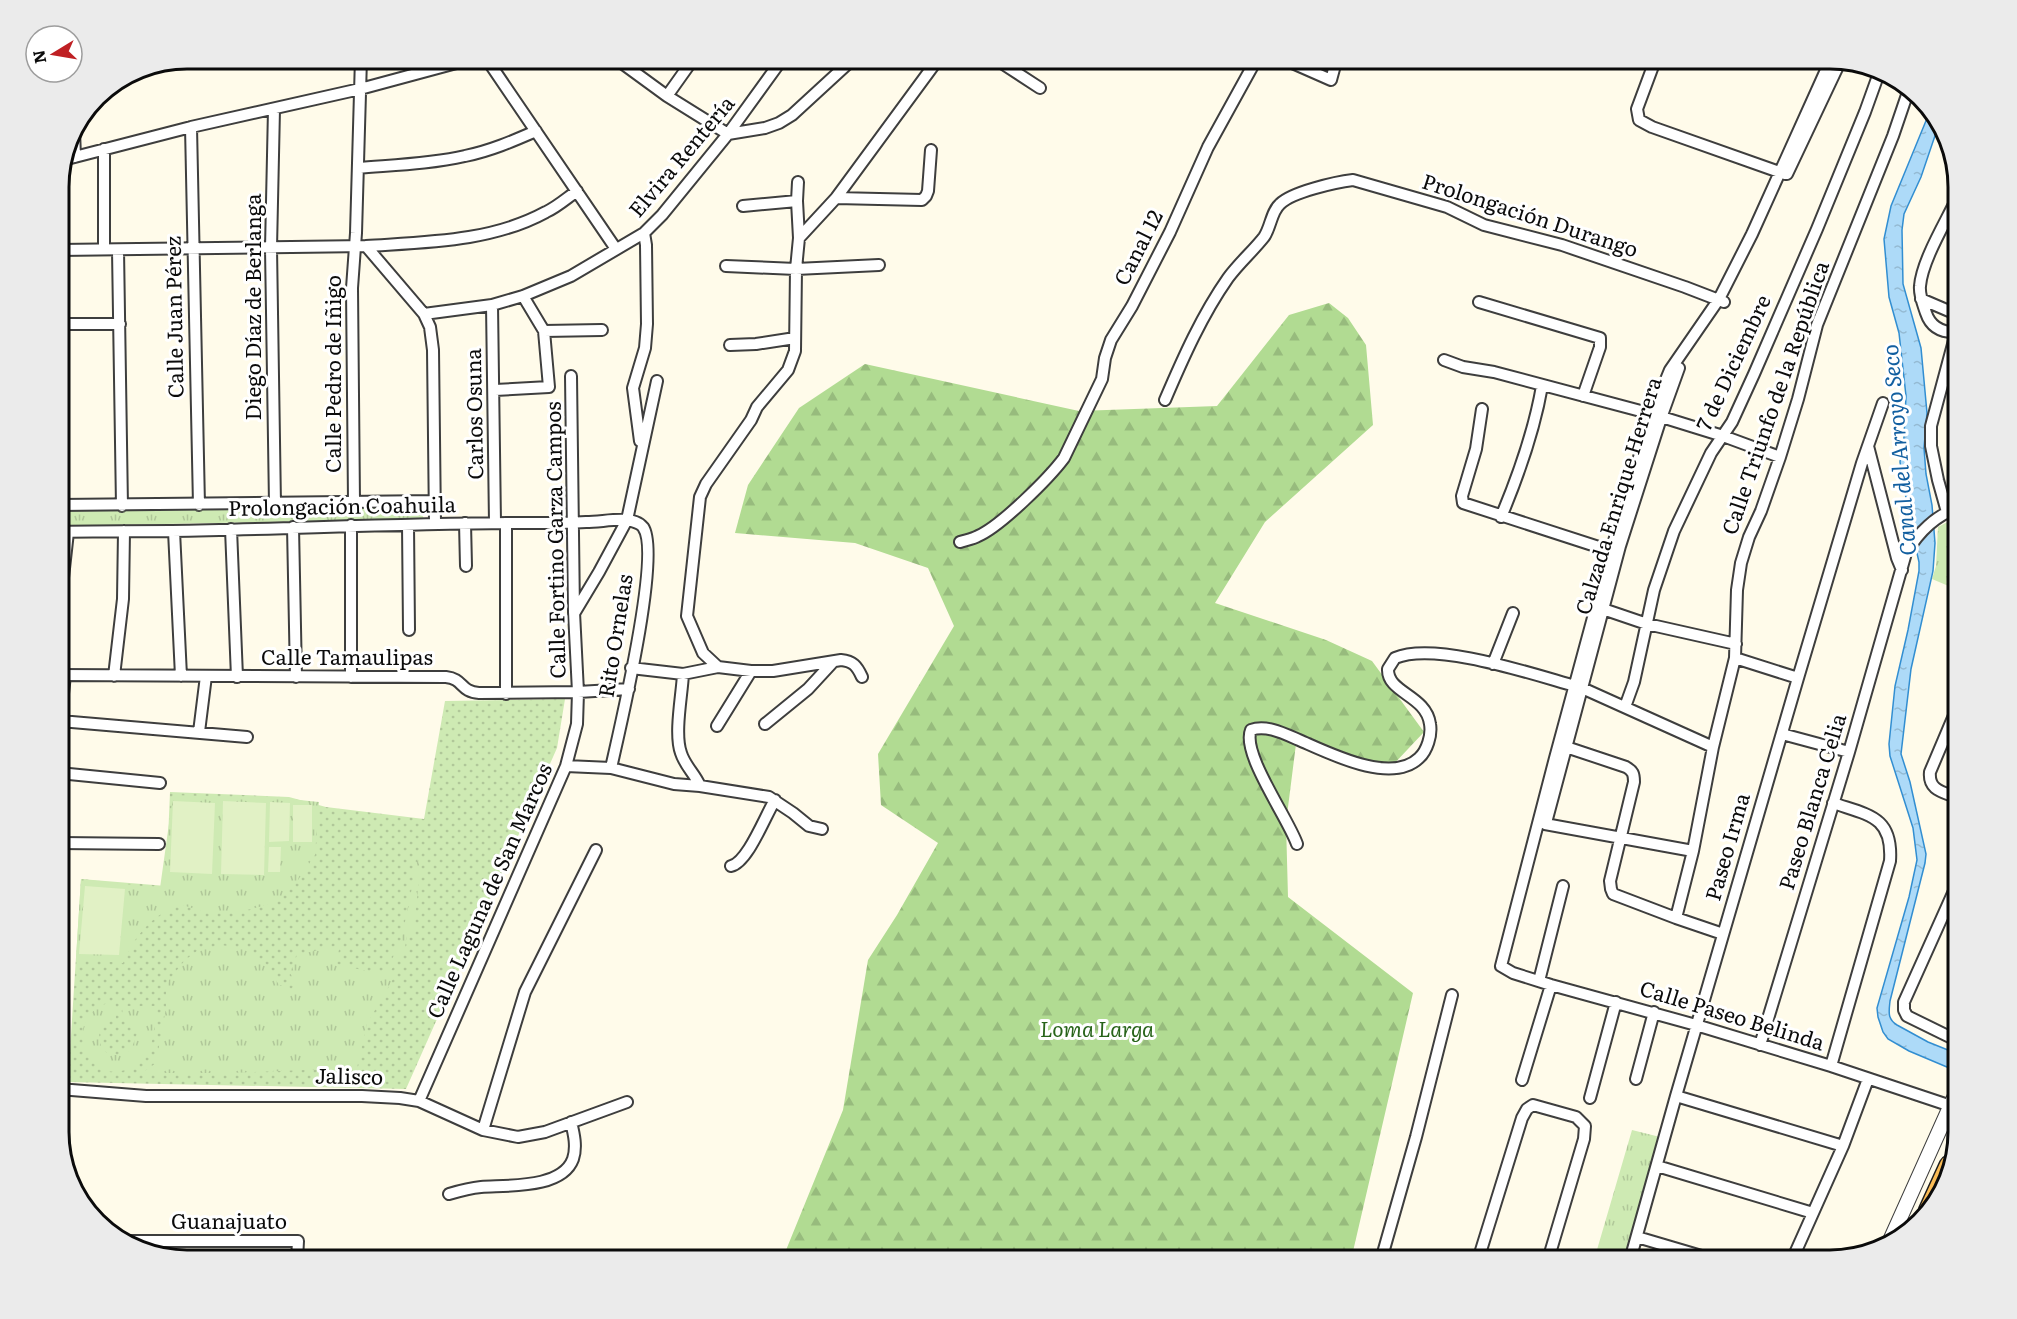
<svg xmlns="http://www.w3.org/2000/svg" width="2017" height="1319" font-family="Literata,serif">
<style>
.grass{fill:url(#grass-dots)}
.forest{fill:url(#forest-firs)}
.park{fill:url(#park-tufts)}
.pitch{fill:#e1f1c5}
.water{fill:url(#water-ripples);stroke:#328ed1;stroke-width:1.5}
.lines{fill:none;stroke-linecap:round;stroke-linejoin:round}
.minor-casing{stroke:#3e3e3e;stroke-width:14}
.tertiary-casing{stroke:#3e3e3e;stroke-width:16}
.trunk-casing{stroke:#1c1c1c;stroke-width:21}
.minor{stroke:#fff;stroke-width:10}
.tertiary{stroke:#fff;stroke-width:14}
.trunk{stroke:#fbbc55;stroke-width:18}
.labels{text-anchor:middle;stroke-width:6;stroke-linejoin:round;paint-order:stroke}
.street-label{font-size:21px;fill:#0b0b0b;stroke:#fff}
.park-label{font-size:21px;font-style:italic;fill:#28641a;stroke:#fff}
.water-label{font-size:22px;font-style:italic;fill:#125fa0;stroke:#fff}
.rim{fill:none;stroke:#0b0b0b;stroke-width:3}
</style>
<defs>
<pattern id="grass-dots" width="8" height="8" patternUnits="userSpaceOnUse" patternTransform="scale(1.5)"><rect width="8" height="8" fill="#ceeab3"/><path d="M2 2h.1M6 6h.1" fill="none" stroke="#b0c799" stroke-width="1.8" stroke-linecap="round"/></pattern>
<pattern id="forest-firs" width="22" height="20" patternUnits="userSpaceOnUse" patternTransform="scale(1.5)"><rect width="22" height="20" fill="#b1db92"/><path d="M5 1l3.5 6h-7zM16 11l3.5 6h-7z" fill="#97bb7d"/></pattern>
<pattern id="park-tufts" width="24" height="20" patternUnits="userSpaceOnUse" patternTransform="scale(1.5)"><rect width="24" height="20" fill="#ceeab3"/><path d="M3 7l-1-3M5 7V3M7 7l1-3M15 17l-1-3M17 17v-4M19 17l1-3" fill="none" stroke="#b0c799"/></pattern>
<pattern id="water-ripples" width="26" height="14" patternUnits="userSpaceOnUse" patternTransform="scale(1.5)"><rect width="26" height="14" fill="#addaf8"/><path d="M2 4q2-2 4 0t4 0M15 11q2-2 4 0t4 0" fill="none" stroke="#94bad3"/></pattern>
</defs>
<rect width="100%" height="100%" fill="#fffbea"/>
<path class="grass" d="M 565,699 L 557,748 L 406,1089 L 68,1082 L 81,879 L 166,886 L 170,792 L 289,797 L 326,807 L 424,819 L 445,701 Z"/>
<path class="forest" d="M 1329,303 L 1348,318 L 1366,345 L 1373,425 L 1265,522 L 1215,603 L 1326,640 L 1372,661 L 1424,732 L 1391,767 L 1296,744 L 1286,823 L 1288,897 L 1413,993 L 1351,1260 L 782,1260 L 843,1110 L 868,960 L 897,915 L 938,843 L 881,805 L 878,754 L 954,626 L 928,568 L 855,543 L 735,533 L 748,485 L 799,408 L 865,364 L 1079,411 L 1217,406 L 1289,315 Z"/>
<path class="park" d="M 59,505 L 418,505 L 424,519 L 59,526 Z
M 1955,518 L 1958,518 L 1958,590 L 1932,579 L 1936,566 L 1938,527 Z
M 173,795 L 290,799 L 319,802 L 315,855 L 298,880 L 280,898 L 267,905 L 239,912 L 208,913 L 179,904 C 152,916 134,936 123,963 L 76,959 L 81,879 L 160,888 Z
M 418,858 L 420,871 L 413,934 L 407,934 L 404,954 L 390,971 L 393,979 L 367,1024 L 357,1068 L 229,1073 L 142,1073 L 156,1063 L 166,1008 L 166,991 L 169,980 L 185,960 L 197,951 L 220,945 L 244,948 L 266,964 L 279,985 L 286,985 L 291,989 L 296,984 L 290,973 L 297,955 L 340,945 L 336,964 L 384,975 L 401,941 Z
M 115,1001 L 116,1019 L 101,1025 C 97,1037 99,1056 117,1055 C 121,1055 127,1052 131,1050 L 137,1034 L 129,1020 L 123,1019 L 122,1006 L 158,1006 C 155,1019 155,1035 150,1047 C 145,1058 138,1065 128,1069 C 83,1087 59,1012 115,1001 Z
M 1632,1130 L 1660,1137 L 1624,1260 L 1594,1260 Z"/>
<path class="pitch" d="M 1958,535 L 1958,587 L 1946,583 Z
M 173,801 L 215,803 L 212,874 L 170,872 Z
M 223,801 L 266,803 L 264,875 L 221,874 Z
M 270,802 L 290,803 L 289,841 L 269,842 Z
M 293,805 L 312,805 L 312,842 L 293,842 Z
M 269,847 L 281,847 L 280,872 L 268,872 Z
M 85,886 L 125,889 L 119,955 L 79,954 Z"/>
<path class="water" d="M 1930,111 L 1940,121 L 1921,177 L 1904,214 L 1902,230 L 1903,284 L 1921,348 L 1927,413 L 1924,448 L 1926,474 L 1932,505 L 1935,543 L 1933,571 L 1911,669 L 1901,754 L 1910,782 L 1926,854 L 1925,863 L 1890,1001 C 1889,1011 1887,1019 1897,1025 L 1928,1042 L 1958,1054 L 1958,1062 L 1954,1070 L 1909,1051 L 1888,1039 L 1883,1032 L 1878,1017 L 1877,1008 L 1909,897 L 1917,860 L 1913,828 L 1890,756 L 1889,744 L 1895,686 L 1908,630 L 1919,571 L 1919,562 L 1910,522 L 1900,462 L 1904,437 L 1906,396 L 1899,333 L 1889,297 L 1884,239 L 1891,206 Z"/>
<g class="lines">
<g class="minor-casing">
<path id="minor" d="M 486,58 L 616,249
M 615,58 L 667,96 L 728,134 L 765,128 L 779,123 L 792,115 L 854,58
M 994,58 L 1040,88
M 1281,58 L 1331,80 L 1337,58
M 1656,58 L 1637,109 L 1639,120 L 1652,127 L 1785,174
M 1831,59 L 1752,234 L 1719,299 L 1670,370 L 1652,414 L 1611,551 L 1555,758 L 1501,966 L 1513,973 L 1551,985 L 1696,1025 L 1831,1066 L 1951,1106
M 1599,63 L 1639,58
M 667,96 L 694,58
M 274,109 L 271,248 L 275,504
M 191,127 L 199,505
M 74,130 L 75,157
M 104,149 L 104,249
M 63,160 L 191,127 L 360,89 L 475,58
M 358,168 C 393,165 430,164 465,156 C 490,151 513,141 536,131
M 1787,174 L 1840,62
M 1958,196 C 1947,220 1922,260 1920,286 C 1919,295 1923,304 1926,313 C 1931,328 1943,333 1958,332
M 836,198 L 922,200 L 926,196 L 928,191 L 931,150
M 743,206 L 797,201
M 799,238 L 836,198 L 939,58
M 366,246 C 426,242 491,242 546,212 C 557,207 567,198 577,191
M 59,250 L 366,246 L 424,314 L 430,327 L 433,350 L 435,524
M 118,250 L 122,506
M 726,266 L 796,269 L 879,265
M 1921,299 L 1949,311 L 1958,312
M 1479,302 L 1600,338 L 1600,347 L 1583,396
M 492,305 L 495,523
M 424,314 L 492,305 L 523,296 L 571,276 L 644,233 L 662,215 L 728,134 L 783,58
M 59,324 L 120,324
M 544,331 L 602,330
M 730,345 L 756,344 L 795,338
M 1444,360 L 1463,367 L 1494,372 L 1652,414 L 1723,436 L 1780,457
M 495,390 L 549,387 L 544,331 L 523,296
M 1165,400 C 1183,358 1202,315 1228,278 C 1239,263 1253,251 1264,237 C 1271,227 1271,212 1280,204 C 1292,192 1336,182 1353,180 L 1447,207 L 1484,225 L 1562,245 L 1685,287 L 1724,302
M 1482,409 L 1476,449 L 1462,496 L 1463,503 L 1611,551
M 640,441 L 633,388 L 645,348 L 647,324 L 646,245 L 644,233
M 1868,446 L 1897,558 L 1902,570
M 354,502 L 352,288 L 356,233 L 361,58
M 59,505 L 435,501
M 1947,512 L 1938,480 L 1931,446 L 1931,426 L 1956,333
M 1501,517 C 1519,474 1534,432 1542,386
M 465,523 L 466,566
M 351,525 L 351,677
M 408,525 L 409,630
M 293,527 L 296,677
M 231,529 L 237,677
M 174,531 L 181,676
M 59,532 C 97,531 135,531 172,531 C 292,529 412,523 531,523 C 549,523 568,523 586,522 C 599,522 613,519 627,520 C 633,521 639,522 643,527 C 662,553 619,732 611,768
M 960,542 C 966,540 973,539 978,536 C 1001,526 1049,478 1064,458 L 1102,379 L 1105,358 L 1111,340 L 1132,306 L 1170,232 L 1208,147 L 1257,58
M 1597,607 L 1647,624 L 1736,644
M 575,612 L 599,572 L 627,520 L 657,381
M 59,614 L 68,532
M 1735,658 L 1798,678
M 1493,664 L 1513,613
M 718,667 L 703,653 L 687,616 L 700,497 L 706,484 L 751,420 L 757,407 L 788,370 L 795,351 L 796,269 L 799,238 L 797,201 L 798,182
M 631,668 L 683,674 L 718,667 L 751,671 L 773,671 L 841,660 C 853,661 857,666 862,677
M 683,674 C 682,695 674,734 681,753 C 685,766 695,774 700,786
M 59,675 L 446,677 C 464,679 460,692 479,693 L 578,692 L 629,689
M 114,676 L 123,599 L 124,531
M 1582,688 L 1713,747
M 506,694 L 506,523
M 1958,706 L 1930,772 C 1928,791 1944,792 1958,798
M 1625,707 L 1634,682 L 1654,590 L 1674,531 L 1711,453 L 1732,422 L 1754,374 L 1817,229 L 1865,112 L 1879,73
M 60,721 L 247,737
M 765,724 L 808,689 L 832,663
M 717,726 L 751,671
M 59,731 L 65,675
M 199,732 L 206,676
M 1782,734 L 1849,752
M 1566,747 L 1626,767 C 1633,771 1634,774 1634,782 L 1610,881 L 1611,889 L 1613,894 L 1676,918 L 1723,934
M 566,766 L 611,768 L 674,784 L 700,786 L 769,797 L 793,813 L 809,826 L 822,829
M 59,773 L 160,783
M 1547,819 L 1620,546 L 1661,418 L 1679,368
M 1545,824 L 1693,851
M 59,843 L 159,844
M 1297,844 C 1288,818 1241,753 1251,730 C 1266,724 1285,734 1299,740 C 1329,753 1391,785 1419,758 C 1427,751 1432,735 1430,724 C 1426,695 1387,693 1388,669 L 1395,658 C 1435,641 1532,674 1575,686
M 731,866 C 748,862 765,816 775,800
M 1958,882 L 1904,1002 L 1904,1010 L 1907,1016 L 1958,1041
M 1676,918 L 1693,851 L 1713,747 L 1735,658 L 1737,590 L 1741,563 L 1749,537 L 1761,511 L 1780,457 L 1798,399 L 1817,325 L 1893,136 L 1909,89
M 1539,981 L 1563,886
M 1760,1045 L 1849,752 L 1906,553 C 1918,533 1936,515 1958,508
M 1831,1066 L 1890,861 C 1893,816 1868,815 1833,803
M 1636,1079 L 1654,1012
M 1522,1080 L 1551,985
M 59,1089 L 146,1096 L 362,1096 L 400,1098 L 419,1101 L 483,1130 L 518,1137 L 545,1132 L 627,1102
M 1676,1096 L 1843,1146
M 1590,1098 L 1616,1002
M 419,1101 L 566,766 L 577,724 L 578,692 L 574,612 L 571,376
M 483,1130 L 525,992 L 596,850
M 1657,1166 L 1813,1213
M 449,1194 C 459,1191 470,1188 481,1187 C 507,1185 562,1189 573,1159 C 577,1147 574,1134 571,1122
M 1637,1237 L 1715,1260
M 124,1241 L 298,1241 L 297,1260
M 1381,1260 L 1416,1137 L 1452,995
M 1478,1260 L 1522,1118 L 1527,1109 L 1533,1105 L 1576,1117 L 1585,1126 L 1584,1139 L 1548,1260
M 1630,1260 L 1676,1096 L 1798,678 L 1862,463 L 1883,403
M 1792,1260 L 1843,1146 L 1868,1079"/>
</g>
<g class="tertiary-casing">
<path id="tertiary" d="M 1888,1245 L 1958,1089"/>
</g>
<g class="trunk-casing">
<path id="trunk" d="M 1928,1211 L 1949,1165"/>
</g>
<use href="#minor" class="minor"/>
<use href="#tertiary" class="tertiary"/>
<use href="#trunk" class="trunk"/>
</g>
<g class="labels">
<g class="street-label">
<text transform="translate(682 157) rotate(-50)" y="7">Elvira Rentería</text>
<text transform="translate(1530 216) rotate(18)" y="7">Prolongación Durango</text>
<text transform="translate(1139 248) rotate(-63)" y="7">Canal 12</text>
<text transform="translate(254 307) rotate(-90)" y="7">Diego Díaz de Berlanga</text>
<text transform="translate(175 317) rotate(-91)" y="7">Calle Juan Pérez</text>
<text transform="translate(1734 363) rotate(-65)" y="7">7 de Diciembre</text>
<text transform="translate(334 374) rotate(-90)" y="7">Calle Pedro de Iñigo</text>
<text transform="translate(1776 398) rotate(-71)" y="7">Calle Triunfo de la República</text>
<text transform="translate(475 414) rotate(-91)" y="7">Carlos Osuna</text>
<text transform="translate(1619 496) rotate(-73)" y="7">Calzada Enrique Herrera</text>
<text transform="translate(342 507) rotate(-1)" y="7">Prolongación Coahuila</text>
<text transform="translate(556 540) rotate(-91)" y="7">Calle Fortino Garza Campos</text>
<text transform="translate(616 636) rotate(-81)" y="7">Rito Ornelas</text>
<text x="347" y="665">Calle Tamaulipas</text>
<text transform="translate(1813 802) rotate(-73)" y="7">Paseo Blanca Celia</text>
<text transform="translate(1728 847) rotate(-74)" y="7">Paseo Irma</text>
<text transform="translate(490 891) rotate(-66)" y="7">Calle Laguna de San Marcos</text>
<text transform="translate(1732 1016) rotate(17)" y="7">Calle Paseo Belinda</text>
<text transform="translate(349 1077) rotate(1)" y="7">Jalisco</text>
<text x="229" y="1229">Guanajuato</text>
</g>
<g class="park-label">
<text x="1097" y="1037">Loma Larga</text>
</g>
<g class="water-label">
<text transform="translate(1899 450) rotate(-95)" y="8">Canal del Arroyo Seco</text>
</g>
</g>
<path d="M0 0H2017V1319H0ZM187 69H1830A118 118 0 0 1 1948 187V1132A118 118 0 0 1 1830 1250H187A118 118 0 0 1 69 1132V187A118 118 0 0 1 187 69Z" fill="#ebebeb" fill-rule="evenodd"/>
<path class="rim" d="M187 69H1830A118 118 0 0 1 1948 187V1132A118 118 0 0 1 1830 1250H187A118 118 0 0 1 69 1132V187A118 118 0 0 1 187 69Z"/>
<g transform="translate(54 54) rotate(259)"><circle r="28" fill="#ffffff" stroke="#9d9d9d" stroke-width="1.5"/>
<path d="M0-4.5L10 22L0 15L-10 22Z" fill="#bf2024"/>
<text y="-9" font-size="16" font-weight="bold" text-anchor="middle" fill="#0b0b0b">N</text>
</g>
</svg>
